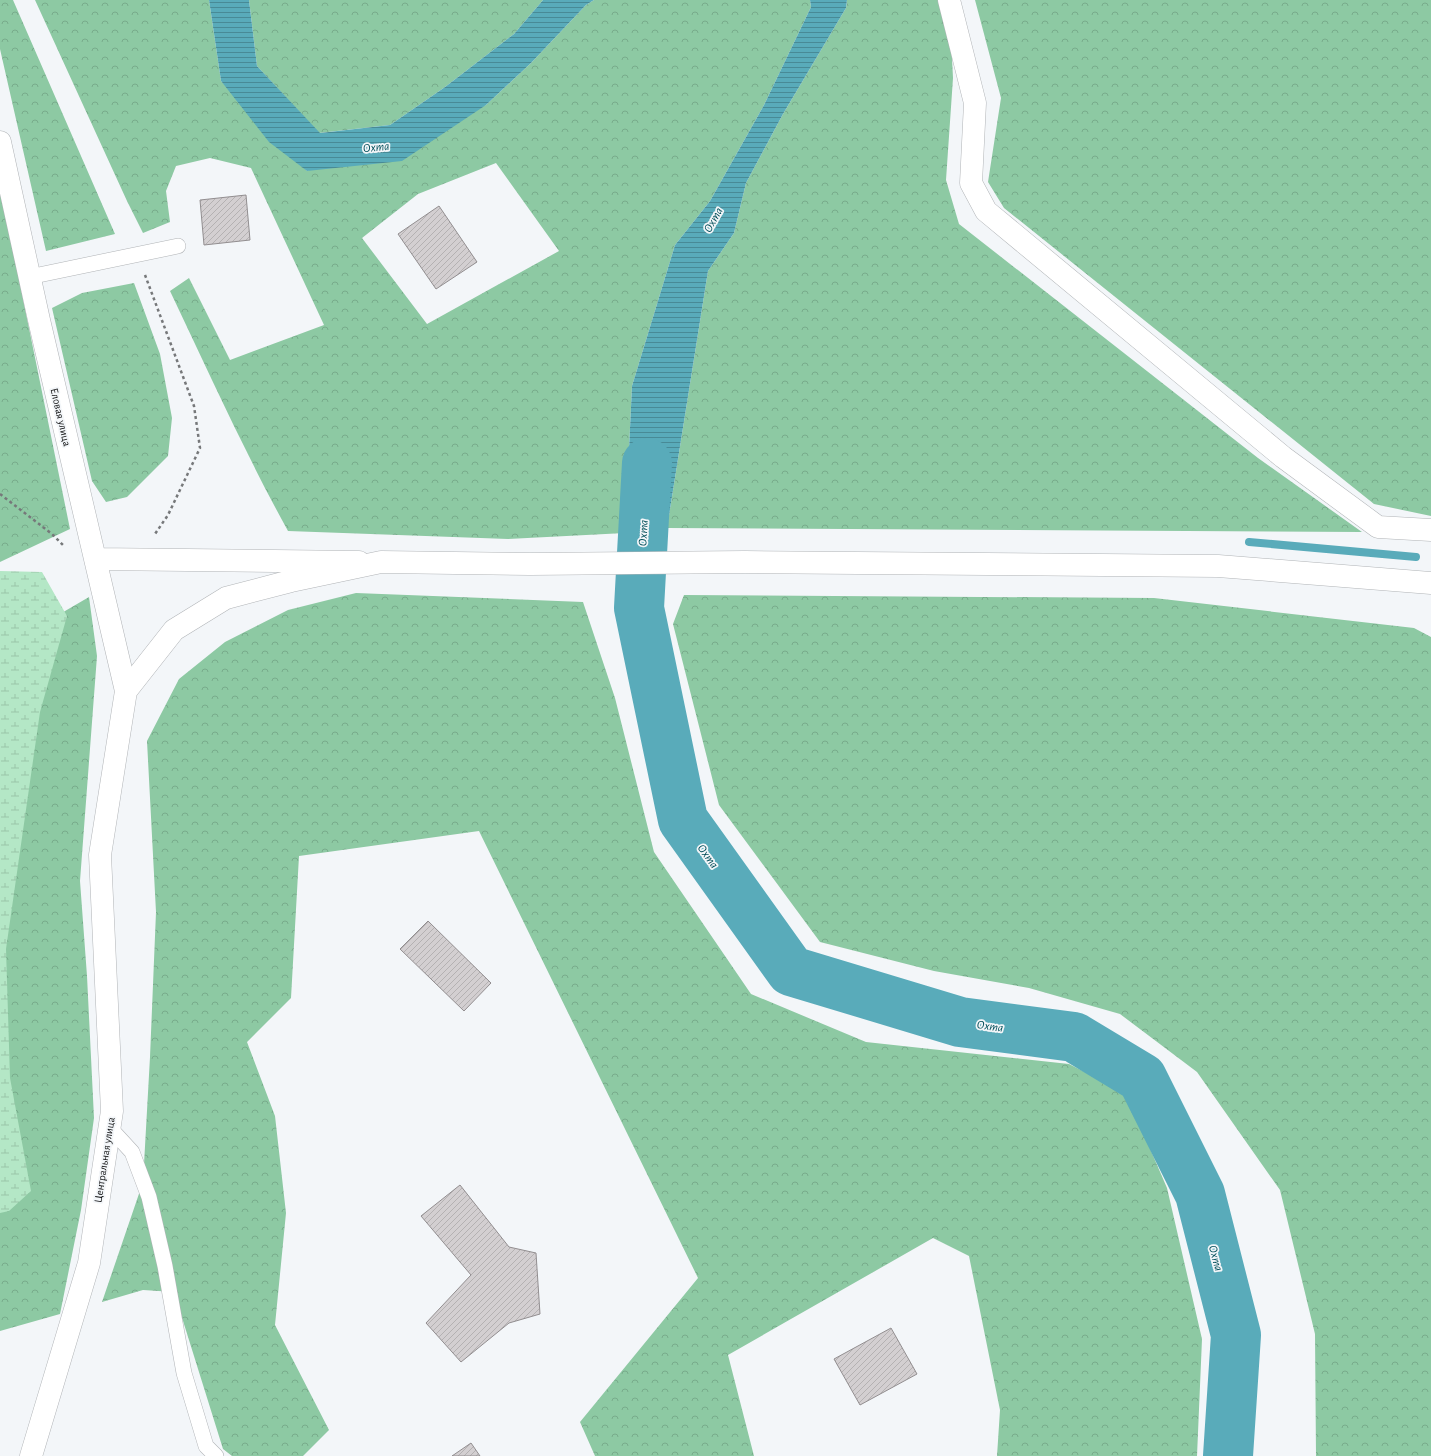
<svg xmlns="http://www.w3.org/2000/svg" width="1431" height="1456" font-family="'Alegreya Sans',sans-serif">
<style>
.forest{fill:url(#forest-crowns);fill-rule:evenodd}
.wetland{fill:url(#wetland-marsh)}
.water{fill:url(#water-rules)}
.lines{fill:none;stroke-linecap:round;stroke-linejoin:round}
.stream{stroke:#59abba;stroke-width:8}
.river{stroke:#59abba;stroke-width:50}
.building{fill:url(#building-hatch);stroke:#928e90}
.service-casing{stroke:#b1b4b7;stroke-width:16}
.minor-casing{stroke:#b1b4b7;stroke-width:23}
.tertiary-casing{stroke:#b1b4b7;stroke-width:23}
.path{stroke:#76787a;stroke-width:2.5;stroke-dasharray:3 3;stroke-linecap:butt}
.service{stroke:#fff;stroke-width:15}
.minor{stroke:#fff;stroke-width:22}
.tertiary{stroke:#fff;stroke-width:22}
.labels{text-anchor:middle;stroke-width:3.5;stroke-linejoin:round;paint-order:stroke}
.street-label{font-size:11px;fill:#0c0d0e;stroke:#f3f6f9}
.water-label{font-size:12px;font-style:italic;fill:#004d58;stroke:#f3f6f9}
</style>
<defs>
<pattern id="forest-crowns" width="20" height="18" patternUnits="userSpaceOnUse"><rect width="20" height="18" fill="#8dc9a3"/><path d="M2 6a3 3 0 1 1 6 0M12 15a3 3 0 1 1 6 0" fill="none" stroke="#78ab8b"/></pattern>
<pattern id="wetland-marsh" width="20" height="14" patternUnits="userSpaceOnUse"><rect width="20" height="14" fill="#b4e7c6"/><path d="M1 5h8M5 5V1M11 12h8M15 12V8" fill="none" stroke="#9ac5a9"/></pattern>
<pattern id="water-rules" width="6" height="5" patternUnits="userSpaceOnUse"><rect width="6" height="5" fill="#59abba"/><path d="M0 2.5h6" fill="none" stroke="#488a96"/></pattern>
<pattern id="building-hatch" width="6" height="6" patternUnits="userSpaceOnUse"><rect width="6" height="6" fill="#d3cfd1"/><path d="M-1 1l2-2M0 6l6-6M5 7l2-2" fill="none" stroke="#b4b1b2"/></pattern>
</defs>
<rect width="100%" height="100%" fill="#f3f6f9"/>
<path class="forest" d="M 0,0 L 13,0 L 115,234 L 46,251 L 0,49 Z
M 35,0 L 209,0 L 221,81 L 307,171 L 486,105 L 531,63 L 586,5 L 594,0 L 810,0 L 811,7 L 764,105 L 710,201 L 675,245 L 632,386 L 625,533 L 508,539 L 288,531 C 245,453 208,371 170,291 L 189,278 L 230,360 L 324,325 L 251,168 L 210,158 L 176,166 L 166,191 L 170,222 L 143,233 L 127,201 ZM 496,163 L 559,251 L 427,324 L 362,238 L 418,194 Z
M 249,0 L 543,0 L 514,34 L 445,87 L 390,125 L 319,133 L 257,66 Z
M 847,0 L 949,0 L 953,78 L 946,180 L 959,224 L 1258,458 L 1362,532 L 667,528 L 708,271 L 734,233 L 746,183 L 783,114 L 846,8 Z
M 975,0 L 1431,0 L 1431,516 L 1374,504 L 1004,208 L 988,182 L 1001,98 Z
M 0,186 L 70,529 L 0,562 Z
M 134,283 L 160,354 L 172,418 L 168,456 L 127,497 L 106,502 L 92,481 L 52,308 L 82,293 Z
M 356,593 L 583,602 L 615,698 L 654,852 L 751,994 L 866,1042 L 1069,1064 L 1126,1093 L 1167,1188 L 1202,1339 L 1197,1456 L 997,1456 L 1000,1410 L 969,1256 L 933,1238 L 728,1355 L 754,1456 L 595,1456 L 580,1422 L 698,1278 L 479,831 L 299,856 L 291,998 L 247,1042 L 275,1116 L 286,1213 L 275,1325 L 329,1430 L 303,1456 L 232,1456 L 223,1449 L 174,1292 L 143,1290 L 102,1302 L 143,1182 L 150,1057 L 156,912 L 147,741 L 179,679 L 225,642 L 288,610 Z
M 684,595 L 1154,598 L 1414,628 L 1431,637 L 1431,1456 L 1316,1456 L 1315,1334 L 1280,1190 L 1197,1072 L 1120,1014 L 1029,988 L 934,971 L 820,942 L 719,805 L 673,624 Z
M 89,597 L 97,656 L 80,881 L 87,976 L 94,1118 L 81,1210 L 60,1314 L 0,1331 L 0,649 Z"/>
<path class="wetland" d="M 0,571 L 42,572 L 67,616 L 40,712 L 6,949 L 10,1078 L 31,1191 L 9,1211 L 0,1213 Z"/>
<path class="water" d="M 209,0 L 249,0 L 257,66 L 320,133 L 390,125 L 445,87 L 514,34 L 543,0 L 594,0 L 586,5 L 531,63 L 486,105 L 402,161 L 307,171 L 269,142 L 221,81 Z
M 810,0 L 847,0 L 846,8 L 783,114 L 746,183 L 734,233 L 708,271 L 667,528 L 625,533 L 632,386 L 675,245 L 710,201 L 764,105 L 811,7 Z"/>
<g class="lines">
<path class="stream" d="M 1249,542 L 1416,557"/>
<path class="river" d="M 647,463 L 639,608 L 683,820 L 791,971 L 960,1022 L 1074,1037 L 1142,1078 L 1200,1194 L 1236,1335 L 1228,1456"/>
</g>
<path class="building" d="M 246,195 L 250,240 L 204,245 L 200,200 Z
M 439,206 L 477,262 L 436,289 L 398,234 Z
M 428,921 L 491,983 L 464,1011 L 400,949 Z
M 460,1185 L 509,1247 L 536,1253 L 540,1314 L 509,1323 L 461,1362 L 426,1323 L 471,1275 L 421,1216 Z
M 891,1328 L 917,1374 L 860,1405 L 834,1359 Z
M 471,1443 L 480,1456 L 452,1456 Z"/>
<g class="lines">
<g class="service-casing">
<path id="service" d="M 29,277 L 178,246
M 109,1127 L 132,1152 L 149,1197 L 165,1266 L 184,1373 L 206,1446 L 216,1456"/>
</g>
<g class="minor-casing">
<path id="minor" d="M 949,0 L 975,103 L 971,183 L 986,211 L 1283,457 L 1378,527 L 1431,530
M 0,142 L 39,320 L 126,691
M 95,559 L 359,562"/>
</g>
<g class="tertiary-casing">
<path id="tertiary" d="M 31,1456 L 89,1263 L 112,1111 L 100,855 L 126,691 L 174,630 L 226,598 L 291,581 L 381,562 L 530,564 L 745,562 L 1218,566 L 1431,583"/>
</g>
<path class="path" d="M 145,275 L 194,406 L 200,448 L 168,515 L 155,534
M 0,494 L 52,534 L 65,547"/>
<use href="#service" class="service"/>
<use href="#minor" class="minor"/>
<use href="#tertiary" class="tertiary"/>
</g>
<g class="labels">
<g class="street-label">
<text transform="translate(61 417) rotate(77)" y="4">Еловая улица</text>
<text transform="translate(104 1160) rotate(-81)" y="4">Центральная улица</text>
</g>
<g class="water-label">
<text transform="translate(376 147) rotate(-6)" y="4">Охта</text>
<text transform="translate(713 220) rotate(-61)" y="4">Охта</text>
<text transform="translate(643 533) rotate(-87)" y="4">Охта</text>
<text transform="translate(708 856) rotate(54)" y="4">Охта</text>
<text transform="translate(990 1026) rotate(8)" y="4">Охта</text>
<text transform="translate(1216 1258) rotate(75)" y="4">Охта</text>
</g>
</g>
</svg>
